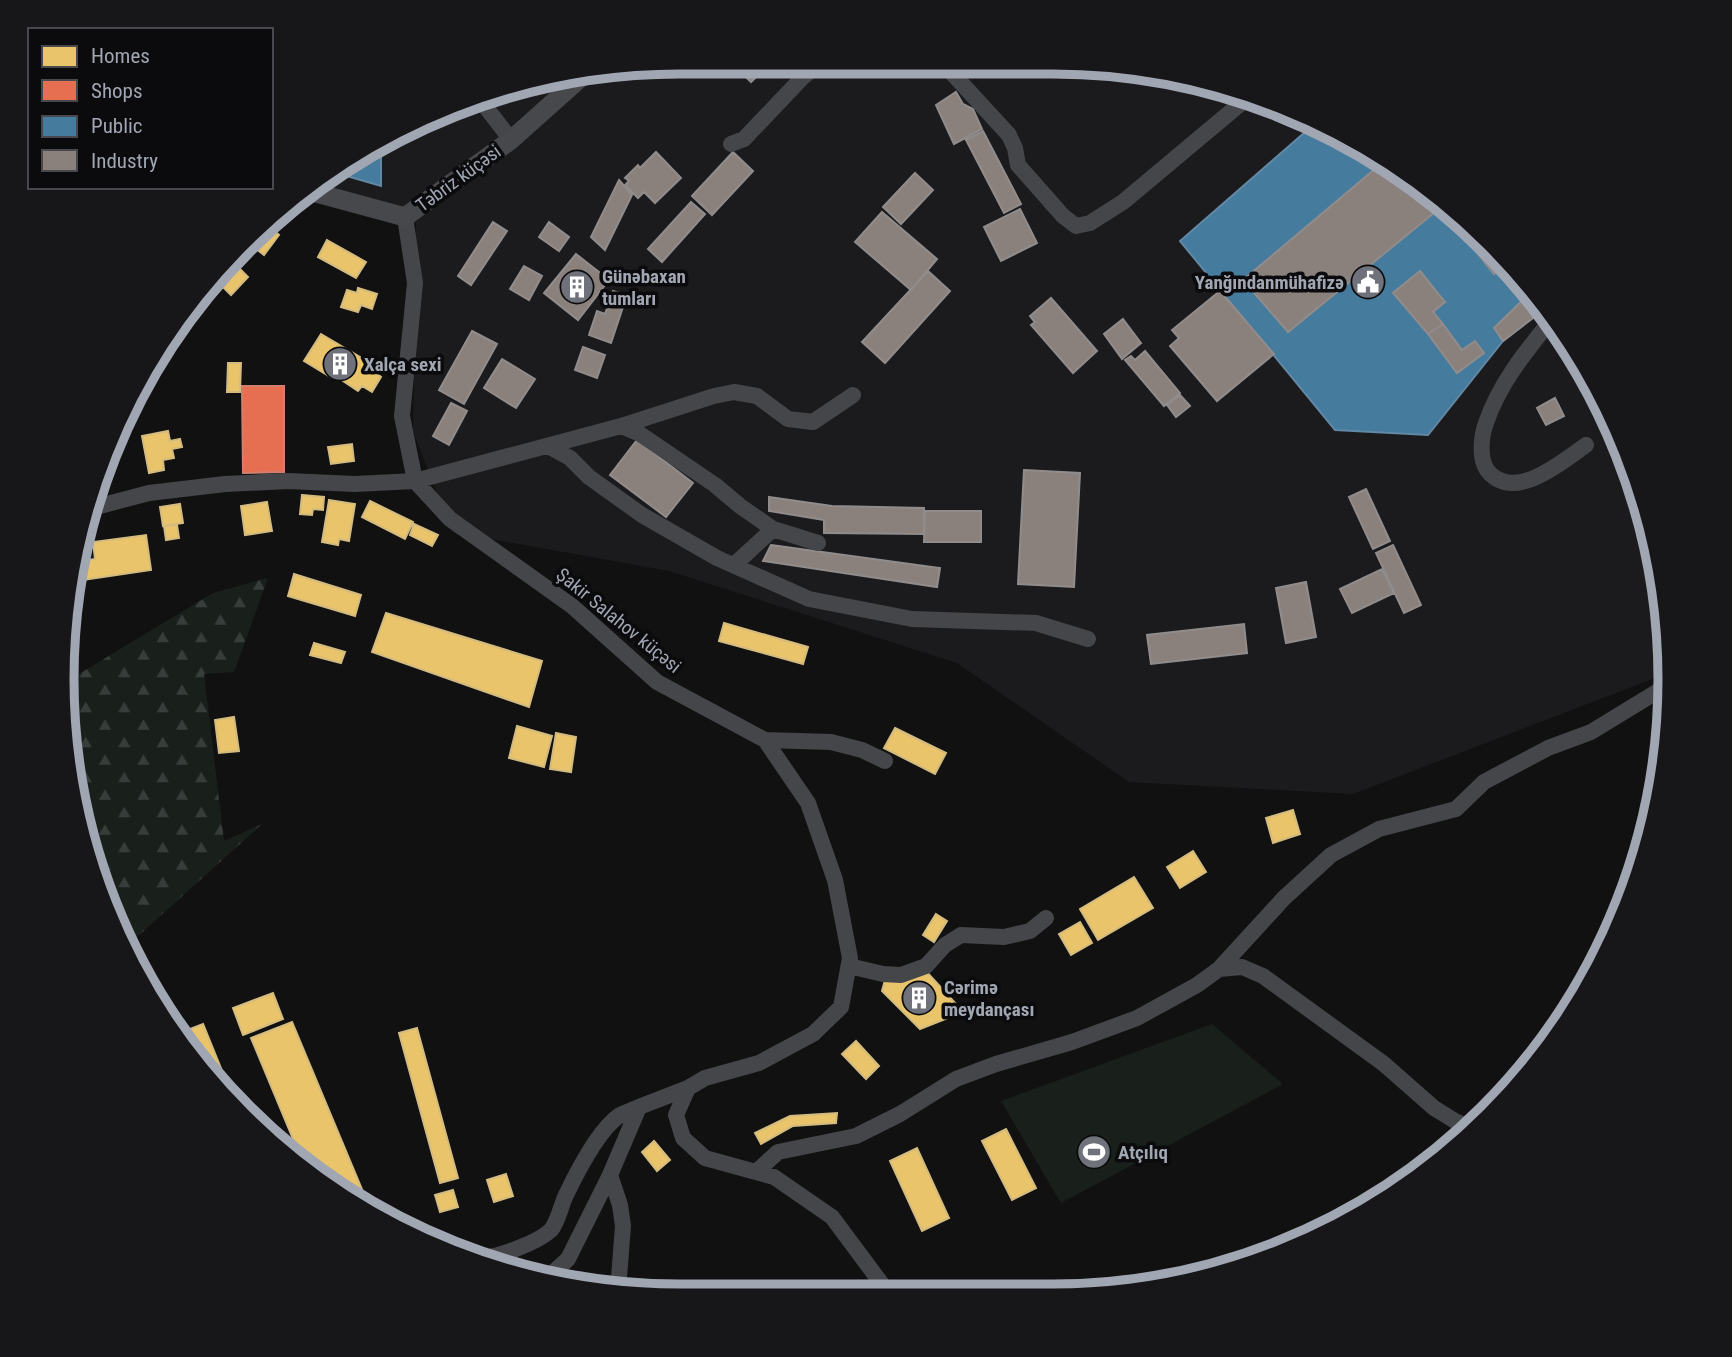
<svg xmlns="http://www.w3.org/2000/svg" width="1732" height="1357" font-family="'Roboto Condensed',sans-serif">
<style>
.built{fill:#1b1b1d}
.forest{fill:url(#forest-firs)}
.garden{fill:#19201b}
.homes{fill:#e9c46a;stroke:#d3bb80;stroke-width:2}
.shops{fill:#e76f51;stroke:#d2806e;stroke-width:2}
.public{fill:#457b9d;stroke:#6188a4;stroke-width:2}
.industry{fill:#8a817c;stroke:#918c8c;stroke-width:2}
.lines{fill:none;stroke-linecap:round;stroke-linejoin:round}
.minor{stroke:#45464a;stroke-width:16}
.major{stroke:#47484c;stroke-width:19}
.labels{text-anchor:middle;stroke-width:7;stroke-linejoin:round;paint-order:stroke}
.street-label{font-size:19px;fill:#a1a6b3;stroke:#0b0b0d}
.poi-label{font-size:19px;font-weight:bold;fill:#a1a6b3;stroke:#0b0b0d;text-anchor:start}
.rim{fill:none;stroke:#a1a6b3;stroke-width:9}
</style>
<defs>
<pattern id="forest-firs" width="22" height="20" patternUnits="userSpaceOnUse" patternTransform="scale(1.75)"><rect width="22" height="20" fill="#19201b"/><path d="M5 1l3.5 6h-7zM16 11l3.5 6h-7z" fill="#373d3a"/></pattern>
</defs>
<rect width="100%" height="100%" fill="#111"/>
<path class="built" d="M 678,61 L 1093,63 L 1252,94 L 1430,189 L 1518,272 L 1588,370 L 1638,480 L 1665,598 L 1668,673 L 1353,794 L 1129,782 L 957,663 L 669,571 L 452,532 L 413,431 L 416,224 L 314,187 L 370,144 L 518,82 Z"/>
<path class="forest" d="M 268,578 L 234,672 L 204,674 L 224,841 L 262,824 L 127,946 L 82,839 L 66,718 L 75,714 L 74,677 L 213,593 Z"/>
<path class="garden" d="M 1212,1024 L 1283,1084 L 1061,1203 L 1001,1101 Z"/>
<path class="homes" d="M 266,224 L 279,235 L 264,255 L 245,240 Z
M 327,240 L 366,262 L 356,278 L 318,257 Z
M 231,260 L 248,277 L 231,295 L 214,278 Z
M 358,288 L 377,294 L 372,309 L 361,305 L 358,312 L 341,307 L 347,290 L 357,293 Z
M 321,334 L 377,367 L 374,371 L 381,377 L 372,392 L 362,386 L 358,391 L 334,375 L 332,378 L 304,361 Z
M 228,363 L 241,363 L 240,392 L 227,392 Z
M 168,431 L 170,441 L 180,439 L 182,447 L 172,449 L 174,458 L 163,460 L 164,470 L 149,473 L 142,436 Z
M 352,444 L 354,461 L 331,464 L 328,447 Z
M 111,449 L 117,459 L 104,467 Z
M 302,495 L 324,497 L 323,510 L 313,509 L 312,515 L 300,514 Z
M 329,500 L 355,504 L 349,541 L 339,539 L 338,545 L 322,542 Z
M 370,501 L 413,522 L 405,539 L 362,517 Z
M 267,502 L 272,531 L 245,535 L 241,506 Z
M 180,504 L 183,523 L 163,526 L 160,507 Z
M 414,524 L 438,535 L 432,546 L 410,535 Z
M 177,525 L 179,538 L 166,540 L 164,526 Z
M 146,535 L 151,570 L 82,580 L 79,561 L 95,559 L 93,542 Z
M 294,574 L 361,595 L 355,616 L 288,596 Z
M 386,613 L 542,661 L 529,707 L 372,652 Z
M 724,623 L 808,647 L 803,664 L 719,641 Z
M 314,643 L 345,652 L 341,663 L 310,655 Z
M 234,717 L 239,751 L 219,753 L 215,720 Z
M 517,726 L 552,736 L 544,767 L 509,758 Z
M 895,728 L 946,753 L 935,774 L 884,748 Z
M 556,733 L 576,737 L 571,772 L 550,769 Z
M 1293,810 L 1300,834 L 1273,843 L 1266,818 Z
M 1193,851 L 1206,872 L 1180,888 L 1167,867 Z
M 1134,877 L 1153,908 L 1098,940 L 1080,909 Z
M 936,914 L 947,921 L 934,942 L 923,935 Z
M 1080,922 L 1092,943 L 1071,955 L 1059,934 Z
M 924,969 L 956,1004 L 958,1014 L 920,1029 L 882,991 L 885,980 Z
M 273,993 L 283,1019 L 243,1035 L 233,1008 Z
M 292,1022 L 371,1211 L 335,1191 L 303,1163 L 251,1038 Z
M 203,1024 L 235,1103 L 215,1086 L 177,1034 Z
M 417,1028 L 458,1178 L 440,1183 L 399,1033 Z
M 856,1041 L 879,1066 L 866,1079 L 842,1054 Z
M 837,1113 L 836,1123 L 793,1126 L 761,1144 L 755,1133 L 790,1116 Z
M 1006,1129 L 1036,1188 L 1012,1200 L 982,1141 Z
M 654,1141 L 670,1160 L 657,1171 L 642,1152 Z
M 917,1148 L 949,1218 L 922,1231 L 890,1161 Z
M 506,1174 L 513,1196 L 494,1202 L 487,1180 Z
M 453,1190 L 458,1207 L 440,1212 L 435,1195 Z"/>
<path class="shops" d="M 242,386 L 284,386 L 284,472 L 243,473 Z"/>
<path class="public" d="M 1312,126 L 1430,189 L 1518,272 L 1536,297 L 1538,314 L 1503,341 L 1428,435 L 1335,430 L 1180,241 Z
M 381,139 L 381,186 L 333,172 L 370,144 Z"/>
<path class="industry" d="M 730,61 L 772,62 L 751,82 Z
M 956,92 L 963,104 L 973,109 L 982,129 L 954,144 L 936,105 Z
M 983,131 L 1021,204 L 1004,213 L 966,140 Z
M 656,152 L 681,178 L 655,203 L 644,192 L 638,198 L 625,185 L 629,181 L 625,178 L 638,165 L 640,168 Z
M 733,152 L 753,171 L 712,215 L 692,196 Z
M 1382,163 L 1430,189 L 1445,204 L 1288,332 L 1243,280 Z
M 915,173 L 933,190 L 901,224 L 883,207 Z
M 619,180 L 632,195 L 605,250 L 591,237 Z
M 691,202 L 705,214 L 662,262 L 648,249 Z
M 1020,209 L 1037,243 L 1001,261 L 984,227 Z
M 882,212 L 937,259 L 911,290 L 855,242 Z
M 493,222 L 507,231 L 471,285 L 458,276 Z
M 549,222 L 569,237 L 559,251 L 539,237 Z
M 1469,226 L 1508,263 L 1494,274 L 1461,233 Z
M 576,254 L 609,280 L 578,320 L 544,293 Z
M 524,266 L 542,276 L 529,300 L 510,289 Z
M 928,271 L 950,291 L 885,363 L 862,342 Z
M 1420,271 L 1445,302 L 1433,312 L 1443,324 L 1428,334 L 1393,293 Z
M 1525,281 L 1536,297 L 1538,314 L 1503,341 L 1494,328 L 1527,296 Z
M 613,291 L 627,295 L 611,343 L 589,335 L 597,311 L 605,314 Z
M 1220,291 L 1274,354 L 1217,401 L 1170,346 L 1179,338 L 1172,330 Z
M 1051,298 L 1097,351 L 1073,373 L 1031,325 L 1035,322 L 1030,316 Z
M 1123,319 L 1141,343 L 1122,359 L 1104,334 Z
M 1443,324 L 1462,350 L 1475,341 L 1484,353 L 1457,373 L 1428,334 Z
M 472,331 L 497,344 L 464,404 L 439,390 Z
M 583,347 L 605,355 L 597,378 L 575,370 Z
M 1145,351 L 1180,393 L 1164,406 L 1125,360 L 1131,356 L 1135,360 Z
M 502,359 L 535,379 L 516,408 L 484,388 Z
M 1180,395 L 1190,406 L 1176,417 L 1167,405 Z
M 1555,398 L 1564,416 L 1546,425 L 1537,408 Z
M 451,403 L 467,411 L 449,445 L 433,436 Z
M 637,440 L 693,483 L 666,517 L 610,475 Z
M 1620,440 L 1633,470 L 1625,474 L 1612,443 Z
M 1024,470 L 1080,473 L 1074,587 L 1018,584 Z
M 1366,489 L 1390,541 L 1373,549 L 1349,497 Z
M 769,497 L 832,506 L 924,508 L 924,534 L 824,533 L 824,520 L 769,511 Z
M 925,511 L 981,511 L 981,542 L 924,542 Z
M 771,545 L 940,568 L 937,587 L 763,561 Z
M 1393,545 L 1421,605 L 1404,613 L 1376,553 Z
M 1382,569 L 1394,593 L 1352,613 L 1340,589 Z
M 1306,582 L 1316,637 L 1286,643 L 1276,588 Z
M 1244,624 L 1247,653 L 1151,664 L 1147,635 Z"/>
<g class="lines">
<path class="minor" d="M 942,62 L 1009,135 L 1015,148 L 1018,165 L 1063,216 L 1076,226 L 1090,223 L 1123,202 L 1252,94
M 491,94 L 482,102 L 511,140
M 731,144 L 744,139 L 802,78 L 821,62
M 405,217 L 415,283 L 402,416 L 415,481 L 450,519 L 572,606 L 657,682 L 765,740 L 808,803 L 835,880 L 850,958 L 841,1007 L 813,1034 L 759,1063 L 705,1078 L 688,1088 L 676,1115 L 683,1138 L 705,1158 L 774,1177 L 832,1217 L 890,1295
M 1552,319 C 1526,351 1499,384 1486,423 C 1481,436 1479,458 1487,470 C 1513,504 1562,462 1586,445
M 621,426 L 640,434 L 715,485 L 740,506 L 773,529
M 548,446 L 570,458 L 589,477 L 642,515 L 717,558 L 809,599 L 912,619 L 1036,623 L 1088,639
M 85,513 L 92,508 L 149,493 L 225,484 L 288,481 L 355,484 L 415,481 L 621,426 L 714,396 L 734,392 L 757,396 L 788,419 L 813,422 L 853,395
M 734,565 L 773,529 L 818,543
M 765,740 L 831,742 L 862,750 L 885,761
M 849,966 L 883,974 L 901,975 L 926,966 L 945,945 L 961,935 L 1004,937 L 1030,931 L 1046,918
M 1219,969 L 1284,898 L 1331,855 L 1379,829 L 1456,809 L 1484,782 L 1548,748 L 1591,732 L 1668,685
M 756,1172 L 778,1152 L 856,1136 L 900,1114 L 956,1079 L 996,1064 L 1072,1042 L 1137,1018 L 1197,985 L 1219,969 L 1242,967 L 1263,976 L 1384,1064 L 1434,1108 L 1455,1121 L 1474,1129
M 610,1175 L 620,1205 L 623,1226 L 618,1290
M 477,1259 C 497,1257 536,1244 551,1230 C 558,1222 561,1205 566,1195 C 577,1172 599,1129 620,1115 C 625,1112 633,1110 639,1107
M 545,1280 L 568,1259 L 610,1175 L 639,1107 L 688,1088"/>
<path class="major" d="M 309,191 L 405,217 L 511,140 L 586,73"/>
</g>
<defs>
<g id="civic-disc" transform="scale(1.75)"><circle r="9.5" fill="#6f727a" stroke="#0b0b0d"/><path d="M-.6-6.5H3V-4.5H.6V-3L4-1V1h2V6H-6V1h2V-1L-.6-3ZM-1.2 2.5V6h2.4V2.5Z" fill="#fff"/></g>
<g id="building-disc" transform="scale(1.75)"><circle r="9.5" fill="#6f727a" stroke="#0b0b0d"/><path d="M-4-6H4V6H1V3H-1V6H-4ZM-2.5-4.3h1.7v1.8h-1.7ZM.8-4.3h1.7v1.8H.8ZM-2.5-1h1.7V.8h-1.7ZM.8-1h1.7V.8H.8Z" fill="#fff"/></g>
<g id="stadium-disc" transform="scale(1.75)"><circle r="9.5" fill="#6f727a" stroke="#0b0b0d"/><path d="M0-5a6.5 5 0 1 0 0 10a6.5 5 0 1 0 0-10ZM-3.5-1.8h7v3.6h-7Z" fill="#fff"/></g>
</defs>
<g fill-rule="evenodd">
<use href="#civic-disc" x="1368" y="282"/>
<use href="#building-disc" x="577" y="287"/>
<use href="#building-disc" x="340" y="364"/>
<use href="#building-disc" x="919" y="998"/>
<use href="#stadium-disc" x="1094" y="1152"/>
</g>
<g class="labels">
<g class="street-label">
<text transform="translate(458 178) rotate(-36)" y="7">Təbriz küçəsi</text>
<text transform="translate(619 620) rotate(39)" y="7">Şakir Salahov küçəsi</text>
</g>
<g class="poi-label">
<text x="602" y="283">Günəbaxan<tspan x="602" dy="22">tumları</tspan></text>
<text x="1344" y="289" text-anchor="end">Yanğındanmühafizə</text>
<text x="364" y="371">Xalça sexi</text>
<text x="944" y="994">Cərimə<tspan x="944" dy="22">meydançası</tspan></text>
<text x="1118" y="1159">Atçılıq</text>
</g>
</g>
<path d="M0 0H1732V1357H0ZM679 74H1053A605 605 0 0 1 1658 679V679A605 605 0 0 1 1053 1284H679A605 605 0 0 1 74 679V679A605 605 0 0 1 679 74Z" fill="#17171a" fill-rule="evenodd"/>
<path class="rim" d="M679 74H1053A605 605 0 0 1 1658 679V679A605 605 0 0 1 1053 1284H679A605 605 0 0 1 74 679V679A605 605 0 0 1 679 74Z"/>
<rect x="28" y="28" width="245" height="161" fill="#0b0b0d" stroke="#47494f" stroke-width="2"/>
<rect x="42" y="46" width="35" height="21" fill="#e9c46a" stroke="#47494f" stroke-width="2"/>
<text x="91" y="63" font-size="21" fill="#a1a6b3">Homes</text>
<rect x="42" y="80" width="35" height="21" fill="#e76f51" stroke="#47494f" stroke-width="2"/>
<text x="91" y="98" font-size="21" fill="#a1a6b3">Shops</text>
<rect x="42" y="116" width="35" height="21" fill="#457b9d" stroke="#47494f" stroke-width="2"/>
<text x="91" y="133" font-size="21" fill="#a1a6b3">Public</text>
<rect x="42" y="150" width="35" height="21" fill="#8a817c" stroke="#47494f" stroke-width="2"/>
<text x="91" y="168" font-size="21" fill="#a1a6b3">Industry</text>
</svg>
